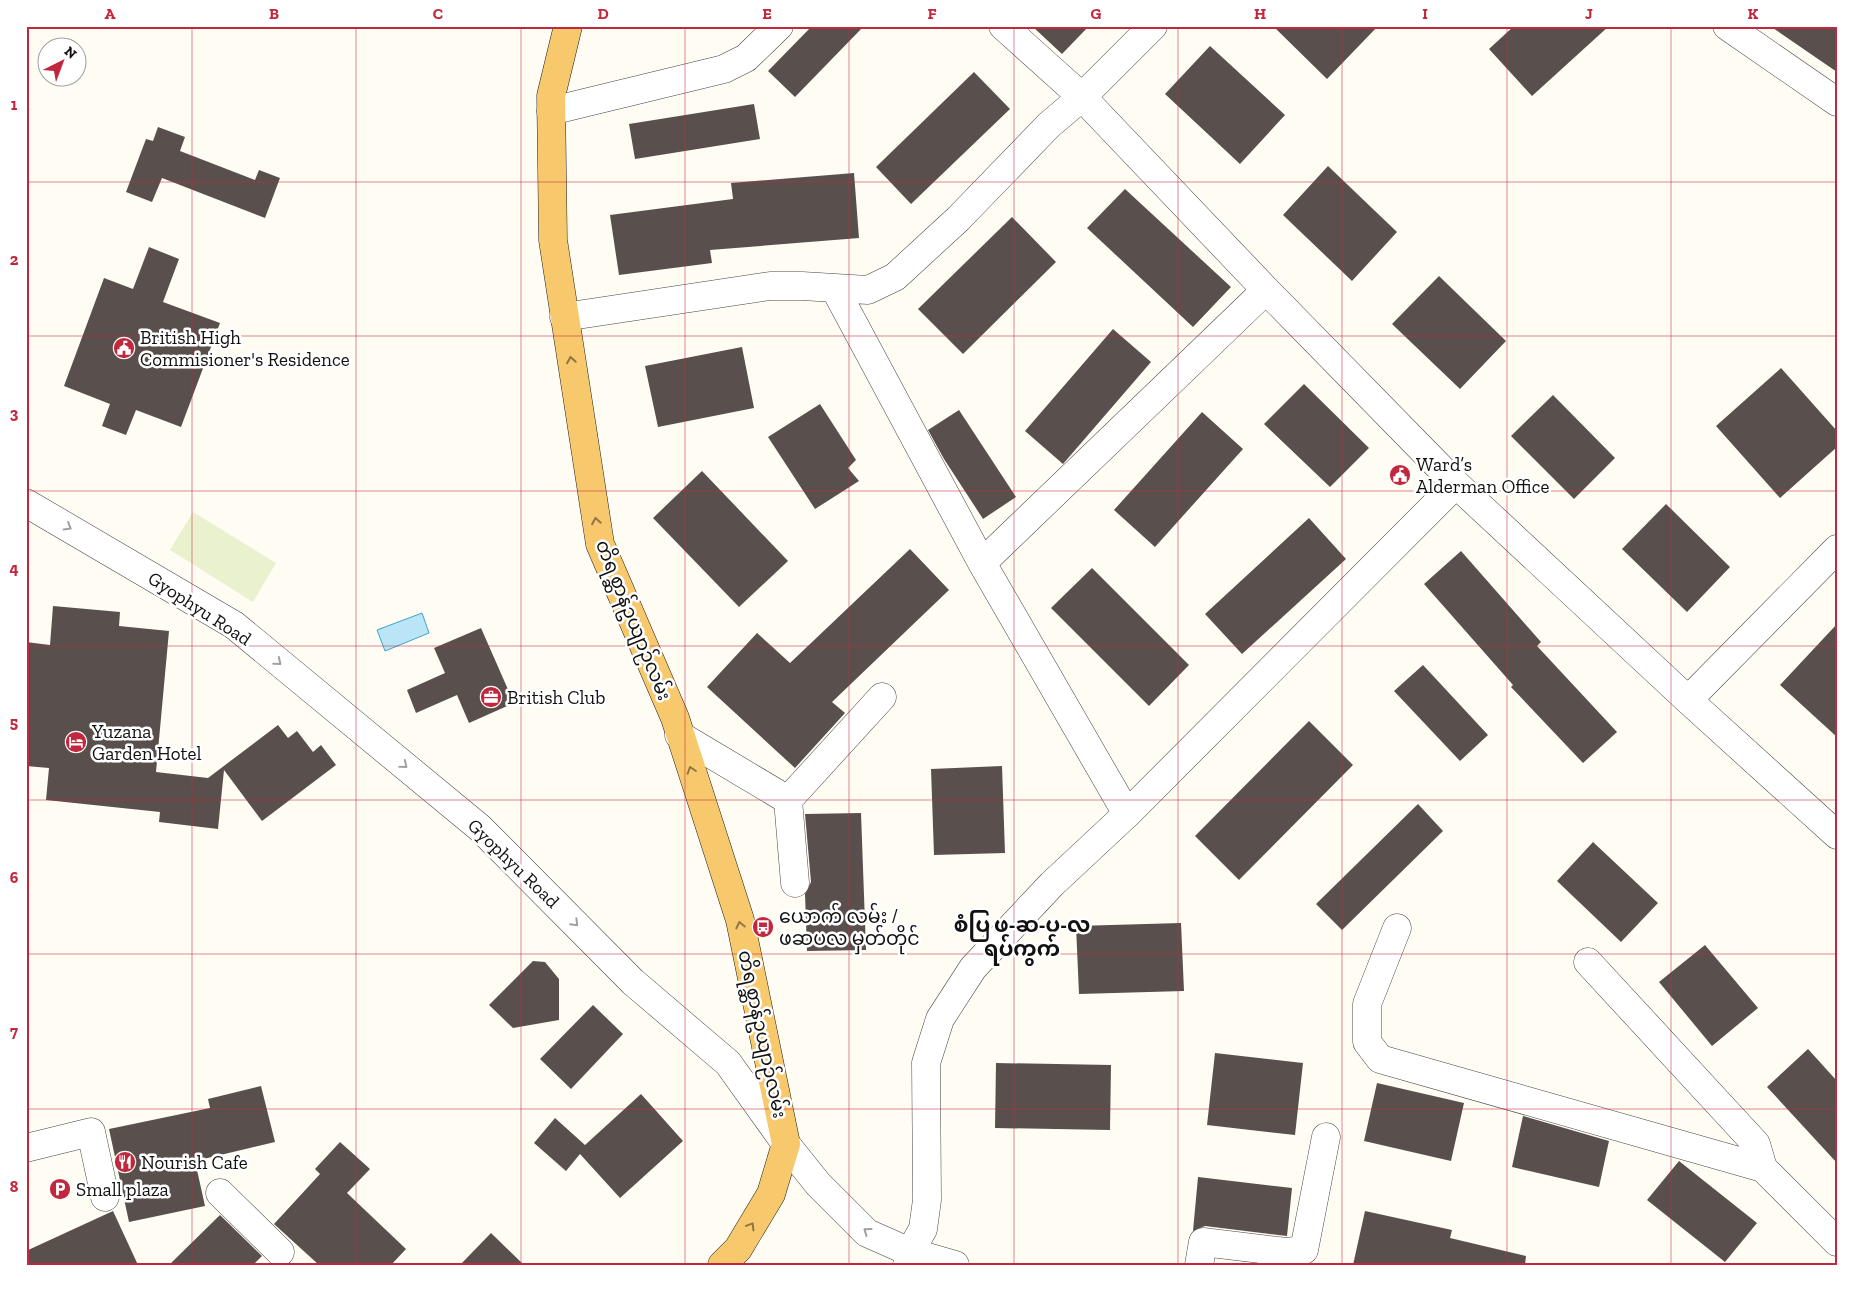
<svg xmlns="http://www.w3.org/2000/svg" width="1863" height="1291" font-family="'Zilla Slab','Noto Sans Myanmar',serif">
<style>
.pitch{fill:#e9f1cf}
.water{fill:#b9e5f6;stroke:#40a2cd}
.building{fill:#59504d}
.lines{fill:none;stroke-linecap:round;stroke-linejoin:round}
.minor-casing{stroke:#444;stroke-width:29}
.major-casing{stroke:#222;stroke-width:29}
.minor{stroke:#fff;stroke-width:28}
.major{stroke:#f7c86c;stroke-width:28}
.oneway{stroke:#907643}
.oneway2{stroke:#a0a0a0}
.grid{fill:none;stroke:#c1283e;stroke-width:1;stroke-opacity:0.55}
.labels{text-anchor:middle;stroke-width:5;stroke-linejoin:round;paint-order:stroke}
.poi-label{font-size:19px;fill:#111;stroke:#fff;text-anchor:start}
.street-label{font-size:19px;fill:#111;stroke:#fff}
.quarter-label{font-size:21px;font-weight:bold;fill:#111;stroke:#fff}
.neatline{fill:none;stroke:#c1283e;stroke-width:2}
.grid-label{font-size:16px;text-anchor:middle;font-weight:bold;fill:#c1283e}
</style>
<rect width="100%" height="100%" fill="#fffcf4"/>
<path class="pitch" d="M 193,512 L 276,563 L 253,602 L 170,550 Z"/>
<path class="water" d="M 422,613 L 429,633 L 385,651 L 377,630 Z"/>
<path class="building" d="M 812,26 L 864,26 L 795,97 L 768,71 Z
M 1032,26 L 1089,26 L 1062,54 Z
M 1273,26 L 1378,26 L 1327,79 Z
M 1514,26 L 1609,26 L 1532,96 L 1489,49 Z
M 1770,26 L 1837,26 L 1837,72 Z
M 1210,46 L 1285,115 L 1240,164 L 1165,94 Z
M 974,72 L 1010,109 L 911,204 L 876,167 Z
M 754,104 L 760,139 L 635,159 L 629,124 Z
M 158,127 L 185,137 L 180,151 L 255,180 L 259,170 L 280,178 L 265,218 L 162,178 L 152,202 L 126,192 L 146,139 L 153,141 Z
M 1328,166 L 1397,232 L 1352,281 L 1283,215 Z
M 854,173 L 859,238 L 710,250 L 712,263 L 619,275 L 610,215 L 733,199 L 731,183 Z
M 1125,189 L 1231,287 L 1193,327 L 1087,228 Z
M 1012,217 L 1056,262 L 963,354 L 918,309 Z
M 149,247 L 179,259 L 163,302 L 220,323 L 181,427 L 136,410 L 126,435 L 102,426 L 110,404 L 64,386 L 104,278 L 133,289 Z
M 1439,276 L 1506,341 L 1460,389 L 1392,324 Z
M 1113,329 L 1151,362 L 1063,464 L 1025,431 Z
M 742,347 L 754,408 L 658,427 L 645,366 Z
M 1781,368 L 1837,431 L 1837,447 L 1780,498 L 1716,426 Z
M 1304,384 L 1369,448 L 1330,487 L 1264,424 Z
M 1553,395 L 1615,458 L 1574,499 L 1511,436 Z
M 820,404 L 856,460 L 848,468 L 859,481 L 815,509 L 768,437 Z
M 959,410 L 1016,497 L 983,519 L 944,459 L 928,430 Z
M 1202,412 L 1243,449 L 1155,547 L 1114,510 Z
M 702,471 L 788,561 L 739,607 L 653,518 Z
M 1666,504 L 1730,567 L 1687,612 L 1622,549 Z
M 1309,518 L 1346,559 L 1242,654 L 1205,614 Z
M 910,549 L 949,590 L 832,702 L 845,713 L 795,768 L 707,687 L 757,633 L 790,663 Z
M 1461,551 L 1541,642 L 1537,646 L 1617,732 L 1583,763 L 1511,687 L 1513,685 L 1424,584 Z
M 1092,568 L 1189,665 L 1149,706 L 1051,608 Z
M 53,606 L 120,612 L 119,626 L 169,631 L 156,772 L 208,778 L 278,725 L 288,738 L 297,731 L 313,752 L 321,745 L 336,765 L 262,821 L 224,770 L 218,829 L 159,822 L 160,812 L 46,800 L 49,768 L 26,766 L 26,642 L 50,645 Z
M 1837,624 L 1837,737 L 1780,685 Z
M 481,628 L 514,703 L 469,723 L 457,695 L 416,713 L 407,690 L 445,673 L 434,648 Z
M 1423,665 L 1488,735 L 1460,761 L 1394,691 Z
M 1309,721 L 1353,765 L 1239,880 L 1195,836 Z
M 1002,766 L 1005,853 L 934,855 L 931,769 Z
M 1418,804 L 1443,831 L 1342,930 L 1316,904 Z
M 861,813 L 866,950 L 807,951 L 805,894 L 811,882 L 805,814 Z
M 1593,842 L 1658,903 L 1621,942 L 1557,881 Z
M 1181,923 L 1184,991 L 1079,994 L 1076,926 Z
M 1705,945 L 1758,1008 L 1712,1046 L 1659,982 Z
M 533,961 L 545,962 L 559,979 L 559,1020 L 513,1028 L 489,1005 Z
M 593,1005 L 623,1034 L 571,1089 L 540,1059 Z
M 1808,1049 L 1837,1081 L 1837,1163 L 1767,1087 Z
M 1215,1053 L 1303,1063 L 1295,1135 L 1207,1125 Z
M 996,1063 L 1111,1065 L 1110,1130 L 995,1128 Z
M 1377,1083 L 1464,1103 L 1451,1161 L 1364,1141 Z
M 261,1086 L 275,1142 L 195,1161 L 205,1206 L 129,1222 L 109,1129 L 210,1108 L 208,1099 Z
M 641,1094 L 683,1141 L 620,1198 L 580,1154 L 566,1171 L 534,1143 L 555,1118 L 585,1145 Z
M 1523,1116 L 1609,1141 L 1599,1187 L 1512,1167 Z
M 340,1142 L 370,1169 L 347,1193 L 406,1249 L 391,1265 L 319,1265 L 274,1224 L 320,1174 L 315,1169 Z
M 1679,1161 L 1757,1223 L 1725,1262 L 1647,1200 Z
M 1198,1177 L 1292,1188 L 1287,1236 L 1205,1226 L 1193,1231 Z
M 113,1211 L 138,1265 L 26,1265 L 26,1251 Z
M 1365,1211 L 1452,1230 L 1450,1238 L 1526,1256 L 1525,1265 L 1353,1265 Z
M 220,1215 L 262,1256 L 253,1265 L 169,1265 Z
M 491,1233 L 524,1265 L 460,1265 Z"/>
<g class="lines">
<g class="minor-casing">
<path id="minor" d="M 1003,26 L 1082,97 L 1266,290 L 1456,484 L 1688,700 L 1837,835
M 1727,26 L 1837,102
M 551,111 L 724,69 L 746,58 L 779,26
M 835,289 L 982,563 L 1127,814
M 564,317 L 770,286 L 802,286 L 868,290 L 895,277 L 958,219 L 1049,125 L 1082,97 L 1153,26
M 26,503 L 234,625 L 480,828 L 633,982 L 728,1063 L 786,1144 L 818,1184 L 867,1233 L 910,1252 L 955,1265
M 982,563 L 1266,290
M 1688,700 L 1837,549
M 679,735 L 788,800 L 795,883
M 788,800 L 882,697
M 1397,928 L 1367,1004 L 1367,1042 L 1380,1059 L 1763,1168 L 1837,1242
M 1588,962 L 1756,1144 L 1763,1168
M 26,1148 L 91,1132 L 105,1197
M 220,1193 L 280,1252
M 907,1265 L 910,1252 L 923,1229 L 927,1200 L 926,1063 L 940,1019 L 973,968 L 1052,884 L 1127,814 L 1456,484
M 1199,1265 L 1203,1242 L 1286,1252 L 1304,1250 L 1326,1137"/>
</g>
<g class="major-casing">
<path id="major" d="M 568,26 L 551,96 L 553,240 L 600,544 L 675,718 L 740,920 L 786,1144 L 771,1194 L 738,1249 L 722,1265"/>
</g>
<use href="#minor" class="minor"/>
<use href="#major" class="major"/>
</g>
<defs><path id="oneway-chevron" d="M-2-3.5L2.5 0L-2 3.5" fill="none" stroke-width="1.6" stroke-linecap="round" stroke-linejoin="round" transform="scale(1.25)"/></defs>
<g class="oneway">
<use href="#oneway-chevron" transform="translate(571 360) rotate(-99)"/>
<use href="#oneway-chevron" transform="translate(596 521) rotate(-99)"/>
<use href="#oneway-chevron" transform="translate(691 770) rotate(-108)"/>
<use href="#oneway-chevron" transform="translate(740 925) rotate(-103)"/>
<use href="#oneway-chevron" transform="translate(751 1226) rotate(-59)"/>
</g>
<g class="oneway2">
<use href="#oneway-chevron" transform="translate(68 527) rotate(31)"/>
<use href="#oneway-chevron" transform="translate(278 662) rotate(39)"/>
<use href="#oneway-chevron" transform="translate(404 765) rotate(39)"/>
<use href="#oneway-chevron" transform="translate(575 923) rotate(45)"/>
<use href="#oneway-chevron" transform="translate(867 1231) rotate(-144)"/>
</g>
<path class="grid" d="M 192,26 L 192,1265M 356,26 L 356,1265M 521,26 L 521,1265M 685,26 L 685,1265M 849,26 L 849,1265M 1014,26 L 1014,1265M 1178,26 L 1178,1265M 1342,26 L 1342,1265M 1507,26 L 1507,1265M 1671,26 L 1671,1265M 26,182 L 1837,182M 26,336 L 1837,336M 26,491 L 1837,491M 26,646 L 1837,646M 26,800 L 1837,800M 26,954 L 1837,954M 26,1109 L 1837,1109"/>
<defs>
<g id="civic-disc" transform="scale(1.125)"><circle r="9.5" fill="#c1283e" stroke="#fff"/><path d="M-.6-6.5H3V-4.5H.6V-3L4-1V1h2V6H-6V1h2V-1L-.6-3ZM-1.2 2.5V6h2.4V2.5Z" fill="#fff"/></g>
<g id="office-disc" transform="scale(1.125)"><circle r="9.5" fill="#c1283e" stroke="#fff"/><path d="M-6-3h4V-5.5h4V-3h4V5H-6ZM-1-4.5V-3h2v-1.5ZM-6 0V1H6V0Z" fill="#fff"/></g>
<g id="hotel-disc" transform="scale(1.125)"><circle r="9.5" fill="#c1283e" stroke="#fff"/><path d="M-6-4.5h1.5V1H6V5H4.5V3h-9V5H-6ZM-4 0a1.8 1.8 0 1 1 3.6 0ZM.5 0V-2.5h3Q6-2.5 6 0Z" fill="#fff"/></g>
<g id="bus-disc" transform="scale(1.125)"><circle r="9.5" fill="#c1283e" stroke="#fff"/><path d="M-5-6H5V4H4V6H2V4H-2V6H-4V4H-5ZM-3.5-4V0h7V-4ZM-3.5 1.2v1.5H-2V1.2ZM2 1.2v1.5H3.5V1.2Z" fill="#fff"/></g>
<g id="restaurant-disc" transform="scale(1.125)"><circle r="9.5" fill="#c1283e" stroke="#fff"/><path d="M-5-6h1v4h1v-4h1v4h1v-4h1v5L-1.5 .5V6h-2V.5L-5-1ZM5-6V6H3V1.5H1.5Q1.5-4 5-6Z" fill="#fff"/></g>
<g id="parking-disc" transform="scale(1.125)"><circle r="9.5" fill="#c1283e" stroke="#fff"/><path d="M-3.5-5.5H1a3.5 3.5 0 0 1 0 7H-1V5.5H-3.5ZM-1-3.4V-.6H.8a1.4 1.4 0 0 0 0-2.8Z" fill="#fff"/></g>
</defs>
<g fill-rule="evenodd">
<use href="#civic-disc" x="124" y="348"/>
<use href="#civic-disc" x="1400" y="475"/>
<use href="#office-disc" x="491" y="697"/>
<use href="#hotel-disc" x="76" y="742"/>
<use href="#bus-disc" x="763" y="927"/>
<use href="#restaurant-disc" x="125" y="1162"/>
<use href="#parking-disc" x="60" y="1189"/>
</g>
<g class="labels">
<g class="poi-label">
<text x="140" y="344">British High<tspan x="140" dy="22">Commisioner's Residence</tspan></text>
<text x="1416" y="471">Ward’s<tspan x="1416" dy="22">Alderman Office</tspan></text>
<text x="507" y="704">British Club</text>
<text x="92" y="738">Yuzana<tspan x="92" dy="22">Garden Hotel</tspan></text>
<text x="779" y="923">ယောက် လမ်း /<tspan x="779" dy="22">ဖဆပလ မှတ်တိုင်</tspan></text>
<text x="141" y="1169">Nourish Cafe</text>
<text x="76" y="1196">Small plaza</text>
</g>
<g class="street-label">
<text transform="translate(200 608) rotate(33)" y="7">Gyophyu Road</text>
<text transform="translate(634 620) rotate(68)" y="7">တိရစ္ဆာန်ဥယျာဉ်လမ်း</text>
<text transform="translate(514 863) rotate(44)" y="7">Gyophyu Road</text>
<text transform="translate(763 1034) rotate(78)" y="7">တိရစ္ဆာန်ဥယျာဉ်လမ်း</text>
</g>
<g class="quarter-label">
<text x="1022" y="932">စံပြ ဖ-ဆ-ပ-လ<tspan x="1022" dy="24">ရပ်ကွက်</tspan></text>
</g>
</g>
<rect width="1863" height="1291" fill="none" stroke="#ffffff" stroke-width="55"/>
<g transform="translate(62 62) rotate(42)"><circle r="24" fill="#ffffff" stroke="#a0a0a0"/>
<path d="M0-4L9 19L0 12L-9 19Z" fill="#c1283e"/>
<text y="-8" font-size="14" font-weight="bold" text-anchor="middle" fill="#111111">N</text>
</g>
<rect x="28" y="28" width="1808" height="1236" class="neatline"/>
<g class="grid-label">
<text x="110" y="19">A</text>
<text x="274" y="19">B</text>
<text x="438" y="19">C</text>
<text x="603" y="19">D</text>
<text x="767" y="19">E</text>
<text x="932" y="19">F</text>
<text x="1096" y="19">G</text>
<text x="1260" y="19">H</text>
<text x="1425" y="19">I</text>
<text x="1589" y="19">J</text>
<text x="1753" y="19">K</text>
<text x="14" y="110">1</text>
<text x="14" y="265">2</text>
<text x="14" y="419">3</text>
<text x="14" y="574">4</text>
<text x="14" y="728">5</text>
<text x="14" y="883">6</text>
<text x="14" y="1037">7</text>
<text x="14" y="1192">8</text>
</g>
</svg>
